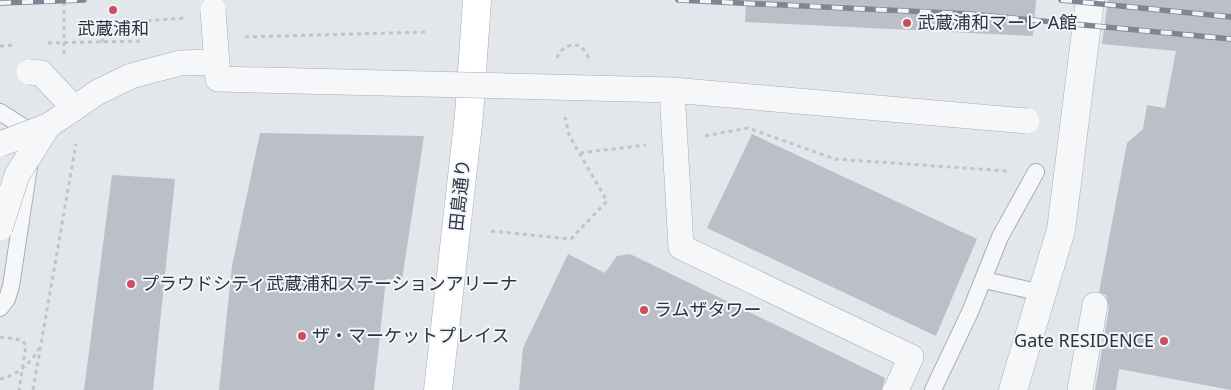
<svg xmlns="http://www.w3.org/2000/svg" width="1231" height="390" font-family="'Noto Sans','Noto Sans JP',sans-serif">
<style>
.building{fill:#bbc0c8}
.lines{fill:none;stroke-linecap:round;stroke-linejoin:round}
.service-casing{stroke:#a8adb5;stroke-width:18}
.pedestrian-casing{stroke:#a8adb5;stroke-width:26}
.minor-casing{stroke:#a8adb5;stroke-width:29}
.secondary-casing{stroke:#a8adb5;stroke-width:29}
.path{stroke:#c1c4ca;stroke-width:3;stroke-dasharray:4 4;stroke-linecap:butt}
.service{stroke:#f6f7f9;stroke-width:16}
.pedestrian{stroke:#f6f7f9;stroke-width:25}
.minor{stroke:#f6f7f9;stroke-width:28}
.secondary{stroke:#fff;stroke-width:28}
.rail-casing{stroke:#7d8694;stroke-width:5.5}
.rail{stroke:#f3f5f8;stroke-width:4;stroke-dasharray:11;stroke-linecap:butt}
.pedestrian-bridge-casing{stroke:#a8adb5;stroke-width:26;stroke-linecap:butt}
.path-bridge{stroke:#c1c4ca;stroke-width:3;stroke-dasharray:4 4;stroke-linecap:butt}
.pedestrian-bridge{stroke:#f6f7f9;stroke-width:25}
.poi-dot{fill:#cb4d60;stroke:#f3f5f8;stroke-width:2}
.labels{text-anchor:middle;stroke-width:4;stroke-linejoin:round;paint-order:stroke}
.poi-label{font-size:18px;fill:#2b3443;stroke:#f3f5f8;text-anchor:start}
.street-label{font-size:18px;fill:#2b3443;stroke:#f3f5f8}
</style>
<rect width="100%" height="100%" fill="#e3e6eb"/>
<path class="building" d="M 746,0 L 1036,0 L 1033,36 L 745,22 Z
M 1108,0 L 1231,0 L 1231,390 L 1119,369 L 1116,390 L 1095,390 L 1109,308 L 1106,295 L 1099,292 L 1127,143 L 1143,129 L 1147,105 L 1165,108 L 1176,51 L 1102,44 Z
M 260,133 L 424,136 L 402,280 L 386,279 L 374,390 L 219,390 L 232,266 Z
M 752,134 L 977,239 L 936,336 L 707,228 Z
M 112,175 L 175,179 L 153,390 L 84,390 Z
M 568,254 L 605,273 L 617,256 L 630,254 L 885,378 L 882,390 L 519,390 L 523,348 Z"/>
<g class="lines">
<g class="service-casing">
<path id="service" d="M 0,112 L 25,128 L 30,142
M 984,280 L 1042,293
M 0,308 L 7,299 L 11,286 L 29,167
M 933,390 L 970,312 L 1000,237 L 1036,172"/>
</g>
<g class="pedestrian-casing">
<path id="pedestrian" d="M 1080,390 L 1095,305"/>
</g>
<g class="minor-casing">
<path id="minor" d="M 1013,390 L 1061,230 L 1090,0"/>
</g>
<g class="secondary-casing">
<path id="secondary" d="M 438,390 L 469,115 L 477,0"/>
</g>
<path class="path" d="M 245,37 L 427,32
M 101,42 L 115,23 L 185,18
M 48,43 L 142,41
M 0,46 L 14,45
M 64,54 L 64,0
M 557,58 C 562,47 569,43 581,46 L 589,58
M 705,136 L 748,128 L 835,159 L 1007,171
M 580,153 L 646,145
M 491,231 L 571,239 L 607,201 L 569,135 L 565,117
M 0,379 C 18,375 31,363 40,347
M 33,390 L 76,144"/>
<use href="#service" class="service"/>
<use href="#pedestrian" class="pedestrian"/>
<use href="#minor" class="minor"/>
<use href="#secondary" class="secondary"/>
<g class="rail-casing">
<path id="rail" d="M 678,0 L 970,14 L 1231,39
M 1061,0 L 1231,17
M 0,3 L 84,0"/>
</g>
<use href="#rail" class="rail"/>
<g class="pedestrian-bridge-casing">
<path id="pedestrian-bridge" d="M 213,10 L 218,79 L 672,90 L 1027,121
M 29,72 L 41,73 L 74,108
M 672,90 L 681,247 L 911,357 L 896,390
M 0,144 L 48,126 L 98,92 L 131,76 L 180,63 L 217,62
M 0,228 L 17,175 L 48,126"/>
</g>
<path class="path-bridge" d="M 0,337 L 22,340 L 26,345 L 19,390"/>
<use href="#pedestrian-bridge" class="pedestrian-bridge"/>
</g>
<g class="poi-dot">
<circle cx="113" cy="10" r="5"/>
<circle cx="907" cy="23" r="5"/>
<circle cx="131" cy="284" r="5"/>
<circle cx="644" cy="310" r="5"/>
<circle cx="302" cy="336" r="5"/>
<circle cx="1164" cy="341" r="5"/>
</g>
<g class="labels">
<g class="poi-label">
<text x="917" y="29">武蔵浦和マーレ A館</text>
<text x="113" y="35" text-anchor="middle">武蔵浦和</text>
<text x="141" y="290">プラウドシティ武蔵浦和ステーションアリーナ</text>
<text x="654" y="316">ラムザタワー</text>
<text x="312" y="342">ザ・マーケットプレイス</text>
<text x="1154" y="347" text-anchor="end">Gate RESIDENCE</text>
</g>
<g class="street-label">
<text transform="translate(460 195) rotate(-84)" y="6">田島通り</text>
</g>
</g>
</svg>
